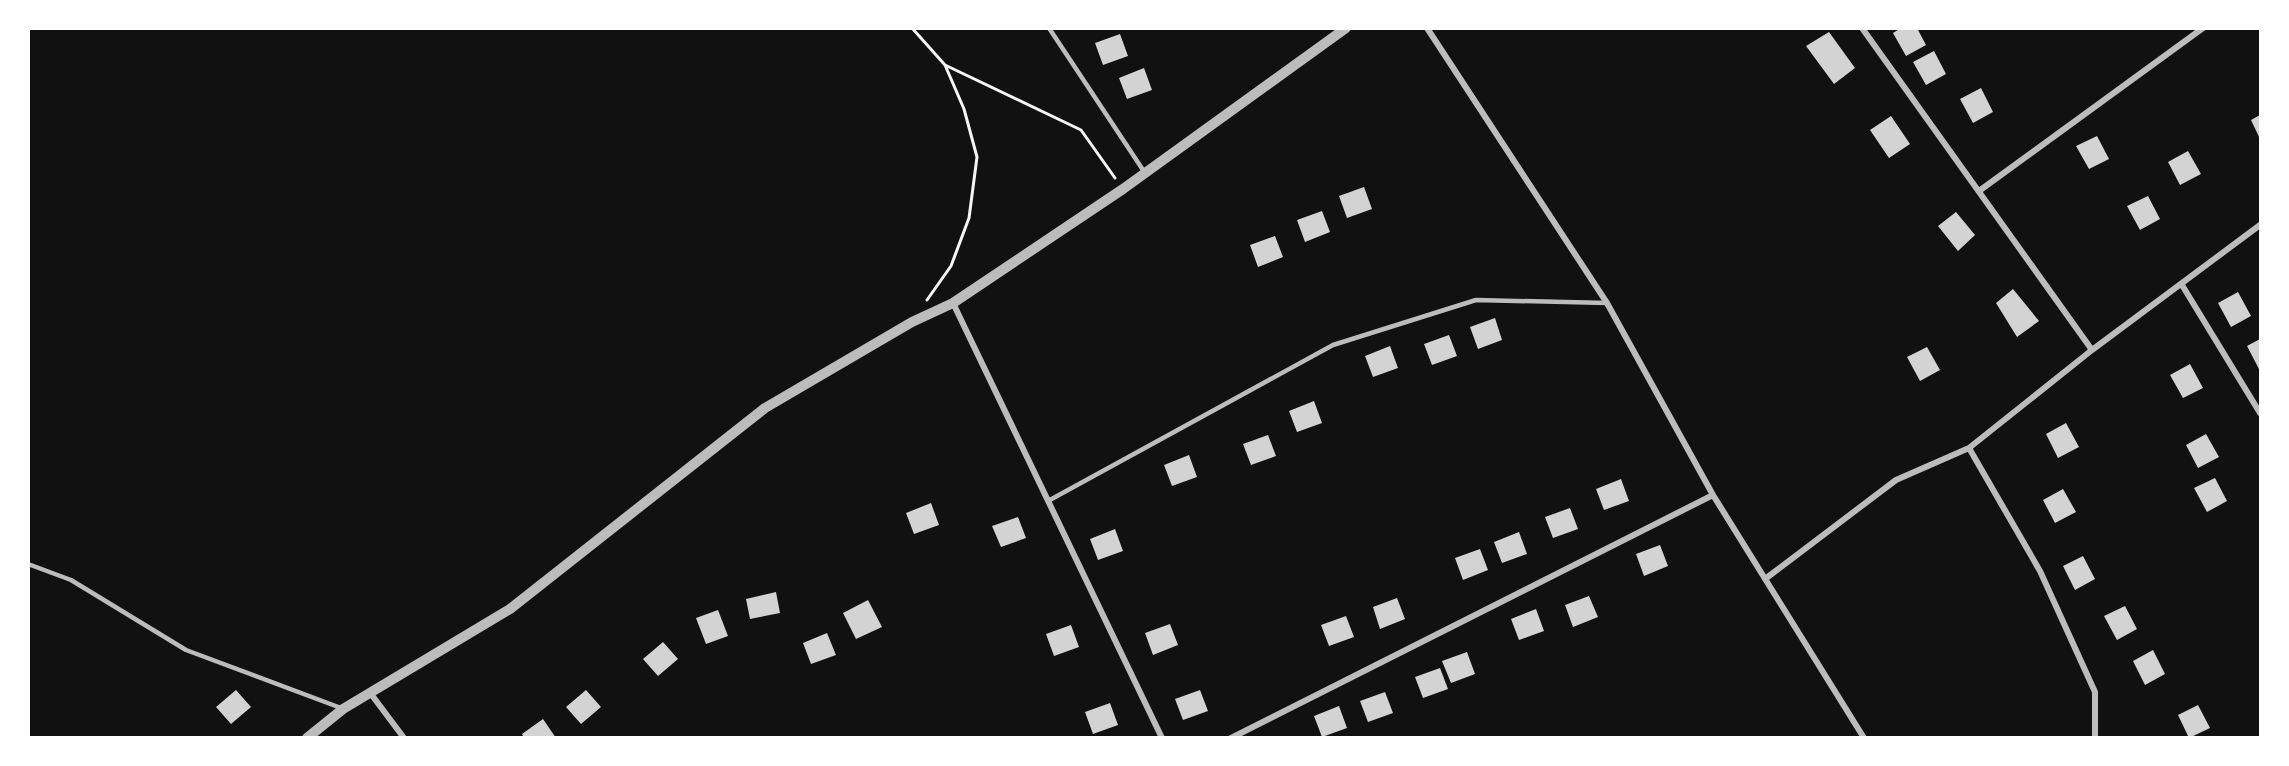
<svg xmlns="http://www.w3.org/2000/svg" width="2289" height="766" font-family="'Nunito Sans',sans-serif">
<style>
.building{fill:#d3d3d3}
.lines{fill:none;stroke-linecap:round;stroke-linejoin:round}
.path{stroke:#f5f5f5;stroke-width:3}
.service{stroke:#bcbcbc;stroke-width:4.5}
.minor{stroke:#bcbcbc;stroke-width:6}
.tertiary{stroke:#bcbcbc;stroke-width:10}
</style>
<rect width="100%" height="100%" fill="#111"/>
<path class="building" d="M 1901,28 L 1917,28 L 1926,45 L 1906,56 L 1893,33 Z
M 1829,32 L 1855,68 L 1834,84 L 1806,46 Z
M 1120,34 L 1128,56 L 1103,65 L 1095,43 Z
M 1934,51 L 1946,74 L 1926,85 L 1913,62 Z
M 1144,68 L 1152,90 L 1127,99 L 1119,78 Z
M 1981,88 L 1993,112 L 1973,123 L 1960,99 Z
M 2260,115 L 2260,139 L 2251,120 Z
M 1891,116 L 1910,144 L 1889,158 L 1870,130 Z
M 2097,136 L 2109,159 L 2089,169 L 2076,146 Z
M 2188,151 L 2201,174 L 2180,185 L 2168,162 Z
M 1364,187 L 1372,209 L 1347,218 L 1339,196 Z
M 2148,196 L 2160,219 L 2140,230 L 2127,206 Z
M 1322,211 L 1330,232 L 1305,242 L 1297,220 Z
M 1956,212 L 1975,235 L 1958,251 L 1938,226 Z
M 1275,236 L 1283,257 L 1258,267 L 1250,245 Z
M 2013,289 L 2039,321 L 2017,337 L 1996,303 Z
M 2238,292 L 2251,316 L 2231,327 L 2218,303 Z
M 1495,318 L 1502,340 L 1478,349 L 1470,327 Z
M 1449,335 L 1457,356 L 1432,365 L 1424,344 Z
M 2260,339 L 2260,371 L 2247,346 Z
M 1390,346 L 1398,368 L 1373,377 L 1365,356 Z
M 1927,347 L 1940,370 L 1920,381 L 1907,357 Z
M 2190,364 L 2203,388 L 2183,398 L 2170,375 Z
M 1314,401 L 1322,423 L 1297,432 L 1289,411 Z
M 2066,423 L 2079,447 L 2058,458 L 2046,434 Z
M 2206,434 L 2219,457 L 2198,468 L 2186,445 Z
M 1268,435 L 1276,456 L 1251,465 L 1243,444 Z
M 1189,455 L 1197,477 L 1172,486 L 1164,465 Z
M 2215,478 L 2227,501 L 2207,512 L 2194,488 Z
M 1621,479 L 1629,501 L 1604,510 L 1596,489 Z
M 2063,489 L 2076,512 L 2055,523 L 2043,500 Z
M 931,503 L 939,525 L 914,534 L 906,513 Z
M 1570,508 L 1578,529 L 1553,538 L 1545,517 Z
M 1018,517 L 1026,538 L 1001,547 L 992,526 Z
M 1115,529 L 1123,551 L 1098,560 L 1090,539 Z
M 1519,532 L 1527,554 L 1502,563 L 1494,542 Z
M 1660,545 L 1668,566 L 1644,576 L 1636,554 Z
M 1480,549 L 1488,570 L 1463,580 L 1455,558 Z
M 2083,556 L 2095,579 L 2075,590 L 2063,566 Z
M 776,592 L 780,613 L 750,619 L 746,599 Z
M 1589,596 L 1598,617 L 1573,627 L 1565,605 Z
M 1397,598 L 1405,619 L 1380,629 L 1373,607 Z
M 868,600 L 882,627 L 856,639 L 843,613 Z
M 2125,606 L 2137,629 L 2117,640 L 2104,616 Z
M 1536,609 L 1544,631 L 1519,640 L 1511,619 Z
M 718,610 L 728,636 L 706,644 L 696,618 Z
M 1346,616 L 1354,637 L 1329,646 L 1321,625 Z
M 1170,624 L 1178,645 L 1153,655 L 1145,633 Z
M 1071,625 L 1079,647 L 1054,656 L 1046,634 Z
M 827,633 L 836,655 L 811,664 L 803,643 Z
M 663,642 L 678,659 L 658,676 L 643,659 Z
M 2153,650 L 2165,674 L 2145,685 L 2133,661 Z
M 1467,652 L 1475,674 L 1451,683 L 1442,661 Z
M 1440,668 L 1448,689 L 1423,698 L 1415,677 Z
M 236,690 L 251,707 L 231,724 L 216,707 Z
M 586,690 L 601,707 L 581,724 L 566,707 Z
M 1200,690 L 1208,711 L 1183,720 L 1175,699 Z
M 1385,692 L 1393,713 L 1368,722 L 1360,701 Z
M 1110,703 L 1118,725 L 1093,734 L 1085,712 Z
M 2198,705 L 2210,728 L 2189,738 L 2178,715 Z
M 1339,706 L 1347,728 L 1322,737 L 1314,716 Z
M 543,719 L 556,738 L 524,738 L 522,734 Z"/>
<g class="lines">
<path class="path" d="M 912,28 L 945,65 L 964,109 L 977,157 L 969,218 L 951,266 L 927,300
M 945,65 L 1081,130 L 1115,178"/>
<path class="service" d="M 1049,28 L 1145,173
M 1048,501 L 1333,345 L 1476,300 L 1607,303
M 28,564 L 71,580 L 186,650 L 341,708"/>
<path class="minor" d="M 1427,28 L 1607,303 L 1713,495 L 1864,738
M 1862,28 L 2092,350
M 1979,191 L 2203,28
M 2182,285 L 2260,413
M 953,303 L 1162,738
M 1969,448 L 2040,571 L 2095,692 L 2095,738
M 1765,579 L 1896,480 L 1969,448 L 2092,350 L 2260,225
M 371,694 L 404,738
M 1231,738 L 1713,495"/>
<path class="tertiary" d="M 307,738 L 343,709 L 510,609 L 765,408 L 912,322 L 953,303 L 1123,189 L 1346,28"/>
</g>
<rect width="2289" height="766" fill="none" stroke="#ffffff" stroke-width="60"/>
</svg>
